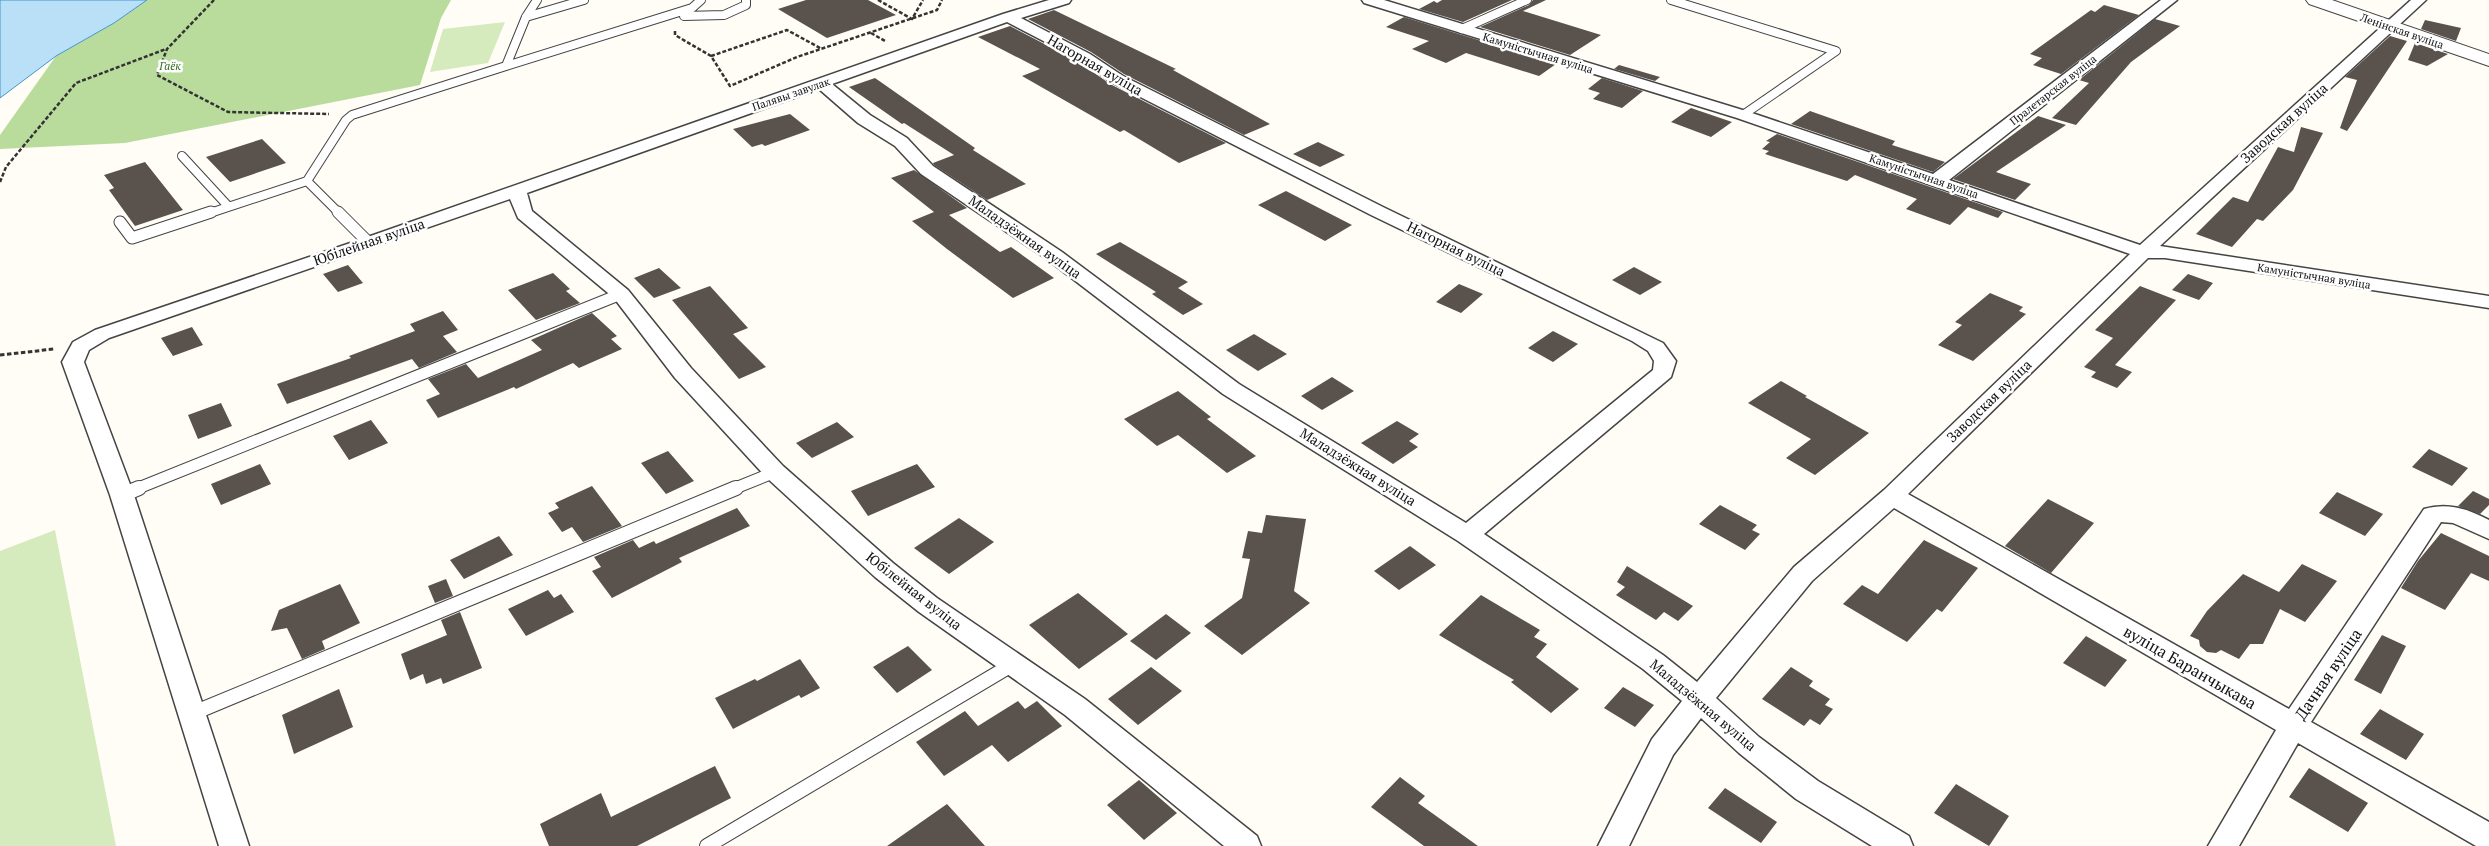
<svg xmlns="http://www.w3.org/2000/svg" width="2489" height="846" font-family="'PT Serif',serif">
<style>
.green{fill:#d5ebbd}
.forest{fill:#b9dc9c}
.water{fill:#b9e0f7;stroke:#3f96cf}
.building{fill:#5a524d}
.lines{fill:none;stroke-linecap:round;stroke-linejoin:round}
.service-far2-casing{stroke:#444;stroke-width:10}
.service-far1-casing{stroke:#444;stroke-width:13}
.service-casing{stroke:#444;stroke-width:16}
.minor-casing{stroke:#444;stroke-width:3}
.tertiary-casing{stroke:#444;stroke-width:2}
.path-far1{stroke:#333;stroke-width:2.5;stroke-dasharray:4 2;stroke-linecap:butt}
.path{stroke:#333;stroke-width:3;stroke-dasharray:4.5 2.5;stroke-linecap:butt}
.service-far2{stroke:#fff;stroke-width:8}
.service-far1{stroke:#fff;stroke-width:11}
.service{stroke:#fff;stroke-width:14}
.minor{fill:#fff;fill-rule:evenodd}
.tertiary{fill:#fff;fill-rule:evenodd}
.labels{text-anchor:middle;stroke-width:5;stroke-linejoin:round;paint-order:stroke}
.far-street-label{font-size:11px;fill:#111;stroke:#fff}
.far-park-label{font-size:11px;font-style:italic;fill:#2f6b1f;stroke:#fff}
.street-label{font-size:14px;fill:#111;stroke:#fff}
.near-street-label{font-size:16px;fill:#111;stroke:#fff}
</style>
<rect width="100%" height="100%" fill="#fffdf5"/>
<path class="green" d="M 505,22 L 488,63 L 430,72 L 443,29 Z
M 55,530 L 116,846 L 0,846 L 0,551 Z"/>
<path class="forest" d="M 147,0 L 451,0 L 441,18 L 420,85 L 125,143 L 0,149 L 0,135 L 56,56 L 114,23 Z"/>
<path class="water" d="M 0,0 L 147,0 L 114,23 L 56,56 L 0,98 Z"/>
<path class="building" d="M 806,0 L 868,0 L 896,15 L 827,38 L 778,9 Z
M 1442,0 L 1512,0 L 1463,22 L 1419,9 L 1434,1 L 1437,3 Z
M 1533,0 L 1546,0 L 1523,11 L 1601,35 L 1570,55 L 1480,27 L 1529,5 Z
M 2104,5 L 2139,15 L 2061,74 L 2033,65 L 2042,58 L 2030,54 L 2091,10 L 2095,12 Z
M 1054,10 L 1176,69 L 1173,70 L 1270,124 L 1244,135 L 1124,74 L 1091,52 L 1028,19 Z
M 1404,17 L 1556,64 L 1539,76 L 1466,53 L 1446,63 L 1412,49 L 1429,41 L 1386,27 Z
M 2155,19 L 2180,26 L 2131,62 L 2076,125 L 2052,118 L 2089,83 L 2079,80 Z
M 2425,20 L 2461,28 L 2456,41 L 2421,29 Z
M 1010,26 L 1079,62 L 1110,84 L 1226,143 L 1179,163 L 1124,130 L 1120,132 L 1022,76 L 1040,69 L 978,37 Z
M 2390,36 L 2407,41 L 2347,131 L 2340,128 L 2357,80 L 2345,77 Z
M 2415,43 L 2448,54 L 2427,66 L 2408,60 Z
M 1619,65 L 1660,77 L 1655,81 L 1614,69 Z
M 875,78 L 975,148 L 973,150 L 1026,184 L 987,200 L 934,165 L 933,163 L 954,155 L 904,123 L 902,124 L 849,87 Z
M 1602,78 L 1643,91 L 1622,108 L 1593,99 L 1600,93 L 1588,89 Z
M 1691,108 L 1732,122 L 1711,137 L 1671,122 Z
M 1810,111 L 1895,141 L 1892,145 L 1945,162 L 1933,172 L 1791,124 Z
M 790,114 L 810,130 L 765,146 L 762,144 L 752,147 L 733,129 Z
M 2038,116 L 2066,125 L 1996,172 L 2031,184 L 2015,200 L 1953,179 Z
M 2301,127 L 2323,133 L 2293,190 L 2263,221 L 2257,219 L 2232,247 L 2196,234 L 2233,197 L 2248,202 L 2278,147 L 2294,152 Z
M 1777,134 L 2003,212 L 1998,218 L 1968,207 L 1950,225 L 1906,209 L 1917,199 L 1855,175 L 1847,181 L 1765,154 L 1769,151 L 1762,149 L 1770,142 L 1766,141 Z
M 262,139 L 286,163 L 230,182 L 206,157 Z
M 1318,142 L 1345,155 L 1320,167 L 1293,154 Z
M 145,162 L 183,210 L 135,226 L 109,190 L 114,188 L 104,175 Z
M 914,170 L 967,208 L 949,215 L 1000,252 L 1011,247 L 1054,278 L 1013,298 L 947,249 L 912,221 L 934,212 L 891,178 Z
M 1286,191 L 1352,225 L 1325,241 L 1258,205 Z
M 1120,242 L 1188,282 L 1178,288 L 1203,304 L 1183,315 L 1152,294 L 1156,292 L 1096,254 Z
M 348,265 L 363,283 L 338,292 L 323,274 Z
M 1634,267 L 1662,282 L 1640,295 L 1612,280 Z
M 659,268 L 681,288 L 654,298 L 634,278 Z
M 553,273 L 570,289 L 566,291 L 580,303 L 536,320 L 508,290 Z
M 2188,274 L 2213,283 L 2199,300 L 2172,290 Z
M 1459,284 L 1483,294 L 1461,313 L 1436,302 Z
M 710,286 L 748,328 L 733,334 L 766,367 L 739,379 L 672,300 Z
M 2140,286 L 2176,300 L 2115,365 L 2132,372 L 2117,388 L 2091,377 L 2096,372 L 2084,367 L 2113,338 L 2095,330 Z
M 1990,293 L 2023,307 L 2019,311 L 2026,314 L 1973,361 L 1938,345 L 1962,325 L 1955,322 Z
M 443,311 L 458,330 L 443,336 L 457,352 L 419,368 L 412,359 L 287,404 L 277,384 L 351,358 L 349,356 L 415,331 L 410,324 Z
M 592,313 L 617,336 L 611,339 L 622,349 L 579,368 L 573,363 L 516,389 L 514,387 L 438,418 L 426,400 L 440,394 L 428,379 L 466,364 L 478,378 L 542,350 L 531,340 Z
M 192,327 L 203,345 L 173,356 L 161,338 Z
M 1553,331 L 1578,344 L 1553,362 L 1528,348 Z
M 1254,334 L 1287,354 L 1258,371 L 1226,350 Z
M 1332,377 L 1354,391 L 1322,410 L 1301,396 Z
M 1781,381 L 1807,396 L 1805,397 L 1869,433 L 1815,475 L 1786,458 L 1811,439 L 1748,403 Z
M 1178,391 L 1211,417 L 1207,419 L 1256,456 L 1227,473 L 1178,435 L 1157,446 L 1124,419 Z
M 221,403 L 232,426 L 198,439 L 188,415 Z
M 371,420 L 388,443 L 349,460 L 333,436 Z
M 1397,421 L 1419,434 L 1409,441 L 1418,447 L 1393,464 L 1361,443 Z
M 837,422 L 854,437 L 812,458 L 796,443 Z
M 2429,449 L 2468,468 L 2452,486 L 2412,467 Z
M 668,451 L 694,481 L 666,494 L 641,463 Z
M 260,464 L 271,484 L 221,505 L 211,484 Z
M 917,464 L 935,487 L 868,516 L 851,491 Z
M 592,486 L 622,526 L 583,542 L 572,527 L 562,532 L 548,513 L 559,508 L 555,503 Z
M 2473,491 L 2489,499 L 2489,505 L 2480,514 L 2458,506 Z
M 2337,492 L 2383,514 L 2365,536 L 2319,513 Z
M 2048,499 L 2094,523 L 2051,573 L 2005,546 Z
M 1720,505 L 1757,525 L 1752,530 L 1760,534 L 1745,550 L 1699,524 Z
M 737,508 L 750,526 L 679,558 L 682,562 L 612,598 L 592,571 L 601,567 L 594,557 L 633,540 L 639,548 L 654,541 L 656,544 Z
M 1266,515 L 1306,519 L 1294,591 L 1310,603 L 1242,655 L 1204,626 L 1242,598 L 1250,559 L 1242,558 L 1248,531 L 1262,533 Z
M 959,518 L 994,542 L 949,574 L 914,548 Z
M 2441,533 L 2489,556 L 2489,581 L 2471,573 L 2445,610 L 2401,588 L 2418,561 Z
M 499,536 L 513,555 L 464,579 L 450,560 Z
M 1924,540 L 1978,568 L 1942,612 L 1937,609 L 1907,642 L 1843,604 L 1862,585 L 1878,594 Z
M 1410,546 L 1436,565 L 1399,590 L 1374,571 Z
M 2302,564 L 2337,581 L 2305,622 L 2280,609 L 2263,644 L 2250,644 L 2239,659 L 2221,650 L 2216,653 L 2207,652 L 2200,646 L 2199,640 L 2190,636 L 2207,611 L 2243,574 L 2279,592 Z
M 1627,566 L 1640,574 L 1693,606 L 1678,621 L 1664,612 L 1656,620 L 1616,595 L 1625,587 L 1617,582 Z
M 446,579 L 453,596 L 435,603 L 428,586 Z
M 340,584 L 360,623 L 322,641 L 325,649 L 302,659 L 287,628 L 271,631 L 279,610 Z
M 548,590 L 554,598 L 561,594 L 574,612 L 526,636 L 508,609 Z
M 1078,593 L 1128,634 L 1079,669 L 1029,625 Z
M 1481,595 L 1540,630 L 1534,637 L 1547,644 L 1536,657 L 1579,689 L 1551,713 L 1511,682 L 1514,680 L 1439,635 Z
M 460,612 L 482,668 L 443,684 L 441,678 L 426,684 L 423,674 L 410,680 L 401,654 L 447,635 L 441,620 Z
M 1166,614 L 1191,633 L 1156,660 L 1130,641 Z
M 2382,635 L 2406,646 L 2381,694 L 2354,680 Z
M 2086,636 L 2127,660 L 2105,687 L 2063,663 Z
M 908,646 L 932,670 L 897,693 L 873,667 Z
M 800,659 L 820,688 L 801,698 L 799,695 L 733,729 L 715,698 L 755,679 L 757,681 Z
M 1151,667 L 1182,691 L 1138,725 L 1108,699 Z
M 1791,667 L 1813,681 L 1809,686 L 1830,699 L 1825,705 L 1833,709 L 1820,725 L 1810,719 L 1804,726 L 1762,699 Z
M 1623,687 L 1654,705 L 1635,727 L 1604,708 Z
M 339,689 L 353,727 L 294,754 L 282,715 Z
M 1018,701 L 1025,709 L 1037,701 L 1062,726 L 1008,762 L 992,745 L 944,776 L 916,742 L 965,711 L 978,726 Z
M 2380,709 L 2424,734 L 2406,760 L 2360,734 Z
M 715,766 L 731,798 L 637,846 L 549,846 L 540,824 L 601,793 L 611,817 Z
M 2309,768 L 2368,803 L 2348,832 L 2289,797 Z
M 1400,777 L 1425,796 L 1418,803 L 1478,846 L 1424,846 L 1371,807 Z
M 1139,780 L 1177,813 L 1144,840 L 1107,805 Z
M 1956,784 L 2009,816 L 1989,846 L 1934,813 Z
M 1725,788 L 1777,822 L 1761,843 L 1708,808 Z
M 947,804 L 985,846 L 887,846 Z"/>
<g class="lines">
<g class="service-far2-casing">
<path id="service-far2" d="M 1671,0 L 1836,51 L 1743,115
M 684,16 L 724,15 L 746,5 L 746,0
M 526,17 L 584,0
M 1462,29 L 1527,0
M 506,66 L 692,8 L 701,0
M 182,156 L 228,206
M 307,181 L 340,214
M 207,214 L 307,181 L 346,120 L 352,115 L 506,66 L 526,17 L 537,0"/>
</g>
<g class="service-far1-casing">
<path id="service-far1" d="M 338,212 L 369,243
M 120,222 L 132,238 L 211,212
M 136,489 L 621,294
M 733,489 L 775,472"/>
</g>
<g class="service-casing">
<path id="service" d="M 122,495 L 139,488
M 191,714 L 736,488
M 707,846 L 1015,663"/>
</g>
<g class="minor-casing">
<path id="minor" d="M 1049,0 L 1071,0 L 1069,3 L 1021,18 L 1090,54 L 1123,76 L 1383,207 L 1663,343 L 1676,361 L 1671,377 L 1484,534 L 1663,655 L 1697,682 L 1794,567 L 1884,490 L 2130,254 L 1737,118 L 1364,3 L 1362,0 L 1384,0 L 1749,112 L 1933,174 L 2161,0 L 2177,0 L 1949,180 L 2140,245 L 2411,0 L 2426,0 L 2160,246 L 2489,296 L 2489,308 L 2165,258 L 2148,258 L 1908,494 L 2289,709 L 2424,509 C 2448,502 2468,509 2489,520 L 2489,539 L 2453,523 L 2441,522 L 2311,722 L 2489,822 L 2489,846 L 2476,846 L 2298,743 L 2239,846 L 2208,846 L 2276,730 L 1894,508 L 1812,581 L 1716,698 L 1759,737 L 1818,781 L 1909,836 L 1913,846 L 1872,846 L 1796,799 L 1739,753 L 1701,718 L 1673,755 L 1629,846 L 1598,846 L 1652,739 L 1682,701 L 1643,669 L 1458,541 L 1223,394 L 1048,260 L 921,174 L 895,146 L 858,123 L 819,89 L 527,193 L 532,211 L 628,290 L 691,368 L 783,466 L 893,563 L 937,598 L 1085,699 L 1257,836 L 1261,846 L 1224,846 L 1065,715 L 919,612 L 875,577 L 767,478 L 675,378 L 614,298 L 518,218 L 510,199 L 109,338 L 89,350 L 84,362 L 134,495 L 249,846 L 219,846 L 110,495 L 62,362 L 73,342 L 95,330 L 362,239 L 1003,14 ZM 1007,22 L 1080,60 L 1111,82 L 1371,215 L 1632,341 L 1648,351 L 1654,361 L 1653,370 L 1466,523 L 1239,384 L 1062,252 L 933,166 L 907,138 L 870,115 L 832,84 Z"/>
</g>
<g class="tertiary-casing">
<path id="tertiary" d="M 2306,0 L 2332,0 L 2489,54 L 2489,66 L 2309,4 Z"/>
</g>
<path class="path-far1" d="M 214,0 L 167,49 L 157,75 L 228,112 L 329,114
M 878,0 L 912,19 L 923,0
M 675,31 L 675,35 L 711,56 L 730,86 L 797,57 L 937,10 L 942,0
M 871,33 L 885,41
M 711,56 L 787,30 L 822,49
M 0,182 L 6,167 L 76,83 L 166,49"/>
<path class="path" d="M 0,355 L 54,349"/>
<use href="#service-far2" class="service-far2"/>
<use href="#service-far1" class="service-far1"/>
<use href="#service" class="service"/>
<use href="#minor" class="minor"/>
<use href="#tertiary" class="tertiary"/>
</g>
<g class="labels">
<g class="far-street-label">
<text transform="translate(2402 31) rotate(19)" y="4">Ленінская вуліца</text>
<text transform="translate(1538 53) rotate(17)" y="4">Камуністычная вуліца</text>
<text transform="translate(2053 90) rotate(-38)" y="4">Пралетарская вуліца</text>
<text transform="translate(791 94) rotate(-19)" y="4">Палявы завулак</text>
<text transform="translate(1924 176) rotate(19)" y="4">Камуністычная вуліца</text>
<text transform="translate(2314 276) rotate(9)" y="4">Камуністычная вуліца</text>
</g>
<g class="far-park-label">
<text x="170" y="70">Гаёк</text>
</g>
<g class="street-label">
<text transform="translate(1095 65) rotate(30)" y="5">Нагорная вуліца</text>
<text transform="translate(2284 123) rotate(-42)" y="5">Заводская вуліца</text>
<text transform="translate(1025 237) rotate(35)" y="5">Маладзёжная вуліца</text>
<text transform="translate(369 242) rotate(-19)" y="5">Юбілейная вуліца</text>
<text transform="translate(1456 249) rotate(26)" y="5">Нагорная вуліца</text>
<text transform="translate(1989 401) rotate(-44)" y="5">Заводская вуліца</text>
<text transform="translate(1358 467) rotate(32)" y="5">Маладзёжная вуліца</text>
<text transform="translate(914 591) rotate(38)" y="5">Юбілейная вуліца</text>
<text transform="translate(1703 705) rotate(40)" y="5">Маладзёжная вуліца</text>
</g>
<g class="near-street-label">
<text transform="translate(2190 667) rotate(30)" y="6">вуліца Баранчыкава</text>
<text transform="translate(2328 674) rotate(-56)" y="6">Дачная вуліца</text>
</g>
</g>
</svg>
